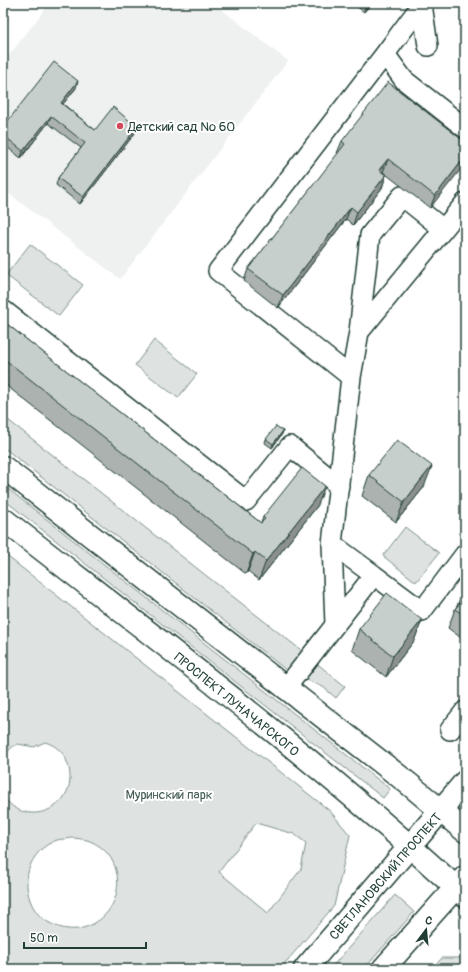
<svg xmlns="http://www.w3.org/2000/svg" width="468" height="972" font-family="Pangolin,sans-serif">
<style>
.built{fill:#eef1f0}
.green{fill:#dee3e2;stroke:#7e908b;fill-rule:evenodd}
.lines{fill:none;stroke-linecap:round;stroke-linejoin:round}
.minor-casing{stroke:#1f3d34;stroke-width:22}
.major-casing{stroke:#1f3d34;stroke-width:25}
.minor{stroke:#fff;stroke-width:19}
.major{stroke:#fff;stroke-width:22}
.wall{fill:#abb2af;stroke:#1f3d34}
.shaded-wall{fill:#8b918f;stroke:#1f3d34}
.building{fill:#c7cfcc;stroke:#1f3d34}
.poi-dot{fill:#d1495b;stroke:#fff;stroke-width:1.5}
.labels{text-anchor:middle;stroke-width:4;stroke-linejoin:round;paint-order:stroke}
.poi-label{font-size:13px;fill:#1f3d34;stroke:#fff;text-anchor:start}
.street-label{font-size:13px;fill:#1f3d34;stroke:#fff}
.park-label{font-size:13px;fill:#455e57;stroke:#fff}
</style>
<rect width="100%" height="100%" fill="#fff"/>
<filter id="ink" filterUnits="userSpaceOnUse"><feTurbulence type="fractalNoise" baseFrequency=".025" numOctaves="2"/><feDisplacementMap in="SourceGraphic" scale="8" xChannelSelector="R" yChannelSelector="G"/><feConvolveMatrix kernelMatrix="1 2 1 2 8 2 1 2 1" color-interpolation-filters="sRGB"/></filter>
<g filter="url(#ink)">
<path class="built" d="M 50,3 L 213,3 L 288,61 L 120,279 L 3,189 L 3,63 Z"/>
<path class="green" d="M 30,244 L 83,285 L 59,316 L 6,275 Z
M 154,340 L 197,374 L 178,398 L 135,365 Z
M 3,416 L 306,654 L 290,673 L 3,447 Z
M 3,485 L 390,789 L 383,798 L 3,499 Z
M 405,527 L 439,553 L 416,582 L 383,556 Z
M 3,553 L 330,811 L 350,835 L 334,906 L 280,969 L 3,969 L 3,795 C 25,833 84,806 67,762 C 64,752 55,745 45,742 L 34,747 L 18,744 L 12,747 L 3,757 ZM 256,823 L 294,834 L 306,843 L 301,869 L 268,913 L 219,872 ZM 72,838 C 76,838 82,839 87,840 C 129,854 127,913 86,927 C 78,930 68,930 59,927 C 50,924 41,919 35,910 C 19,885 27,851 57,840 C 61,839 67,839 72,838 Z
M 315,662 L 345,686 L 336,698 L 323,687 L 303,678 Z
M 395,895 L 414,912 L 364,969 L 330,969 Z
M 442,958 L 465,958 L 465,969 L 432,969 Z"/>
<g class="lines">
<g class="minor-casing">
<path id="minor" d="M 422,4 L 428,46
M 385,54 L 404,80 L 465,128
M 3,310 L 246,501 L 290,446 L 339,486
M 359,332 L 370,235 L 402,196 L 443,229
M 351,377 L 218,271 L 385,54 L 422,4
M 332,544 L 374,575
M 335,625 L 374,575 L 422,611 L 465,554
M 285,689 L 335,625 L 332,544 L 351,377 L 359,332 L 465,203
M 450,730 L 465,711"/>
</g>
<g class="major-casing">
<path id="major" d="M 3,467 L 409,784 L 465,831
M 3,519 C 159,641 319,761 465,896
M 305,969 L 465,782
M 383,969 L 465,877"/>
</g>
<use href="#minor" class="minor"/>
<use href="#major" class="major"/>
</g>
<path class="wall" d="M 352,3 L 372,3 L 364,12 Z
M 76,88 L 63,104 L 95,130 L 135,133 L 80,204 L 56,185 L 58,178 L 81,148 L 48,123 L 21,158 L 3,144 L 3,127 Z
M 342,141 L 465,142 L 430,208 L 383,172 L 383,173 L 386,175 L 382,188 L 353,225 L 346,219 L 278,308 L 244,281 L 248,269 L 338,154 L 337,153 Z
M 3,321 L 261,523 L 263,517 L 318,505 L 259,580 L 248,571 L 246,574 L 3,383 Z
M 283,431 L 282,434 L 272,448 L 265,443 L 266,439 Z
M 369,475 L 424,487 L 396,522 L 362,496 Z
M 465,590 L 465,641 L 448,628 L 455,609 L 457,606 L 462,593 Z
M 422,620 L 414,641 L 386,677 L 352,650 L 359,629 Z"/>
<path class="shaded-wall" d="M 367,3 L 372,3 L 364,12 Z
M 78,81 L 76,88 L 58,110 L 61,103 Z
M 51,116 L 48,123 L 21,158 L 23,151 Z
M 137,127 L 135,133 L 80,204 L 83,197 Z
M 465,157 L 465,164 L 430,208 L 435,196 Z
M 388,159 L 383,172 L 375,182 L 379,170 Z
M 386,175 L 382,188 L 353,225 L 357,212 Z
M 351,207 L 346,219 L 278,308 L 283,295 Z
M 283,431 L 282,434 L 272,448 L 273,444 Z
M 432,466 L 424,487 L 396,522 L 404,502 Z
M 325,486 L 318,505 L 259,580 L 266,561 Z
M 255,552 L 248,571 L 246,574 L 253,554 Z
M 422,620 L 414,641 L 386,677 L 393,656 Z"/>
<path class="building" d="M 54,62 L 78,81 L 61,103 L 95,130 L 113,107 L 137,127 L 83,197 L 58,178 L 85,143 L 51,116 L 23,151 L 3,135 L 3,127 Z
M 388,82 L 465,142 L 465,157 L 435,196 L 388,159 L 379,170 L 386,175 L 357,212 L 351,207 L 283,295 L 248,269 L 345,144 L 342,141 Z
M 3,321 L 261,523 L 265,519 L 263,517 L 302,468 L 325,486 L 266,561 L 255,552 L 253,554 L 3,358 Z
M 276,426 L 283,431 L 273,444 L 266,439 Z
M 397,440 L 432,466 L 404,502 L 369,475 Z
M 465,590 L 465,596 L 462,593 Z
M 387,593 L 422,620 L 393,656 L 359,629 Z
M 465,597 L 465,616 L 455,609 Z"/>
</g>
<circle class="poi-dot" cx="120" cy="126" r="4"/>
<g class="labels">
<g class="poi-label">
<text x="128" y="131">Детский сад № 60</text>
</g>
<g class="street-label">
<text transform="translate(237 704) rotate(39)" y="5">ПРОСПЕКТ ЛУНАЧАРСКОГО</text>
<text transform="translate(385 876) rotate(-49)" y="5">СВЕТЛАНОВСКИЙ ПРОСПЕКТ</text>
</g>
<g class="park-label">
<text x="169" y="799">Муринский парк</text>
</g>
</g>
<rect width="468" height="972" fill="none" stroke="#fff" stroke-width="16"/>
<rect x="8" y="8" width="452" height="956" fill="none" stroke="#1f3d34" stroke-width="1.5" filter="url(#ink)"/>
<g transform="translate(426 930) rotate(16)" stroke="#ffffff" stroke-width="3" paint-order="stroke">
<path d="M0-3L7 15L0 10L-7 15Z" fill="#1f3d34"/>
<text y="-6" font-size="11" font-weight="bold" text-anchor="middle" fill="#1f3d34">С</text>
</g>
<path d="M24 942v6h122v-6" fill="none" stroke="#1f3d34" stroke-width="2"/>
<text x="30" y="942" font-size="12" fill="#1f3d34" stroke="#ffffff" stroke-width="3" paint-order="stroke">50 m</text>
</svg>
